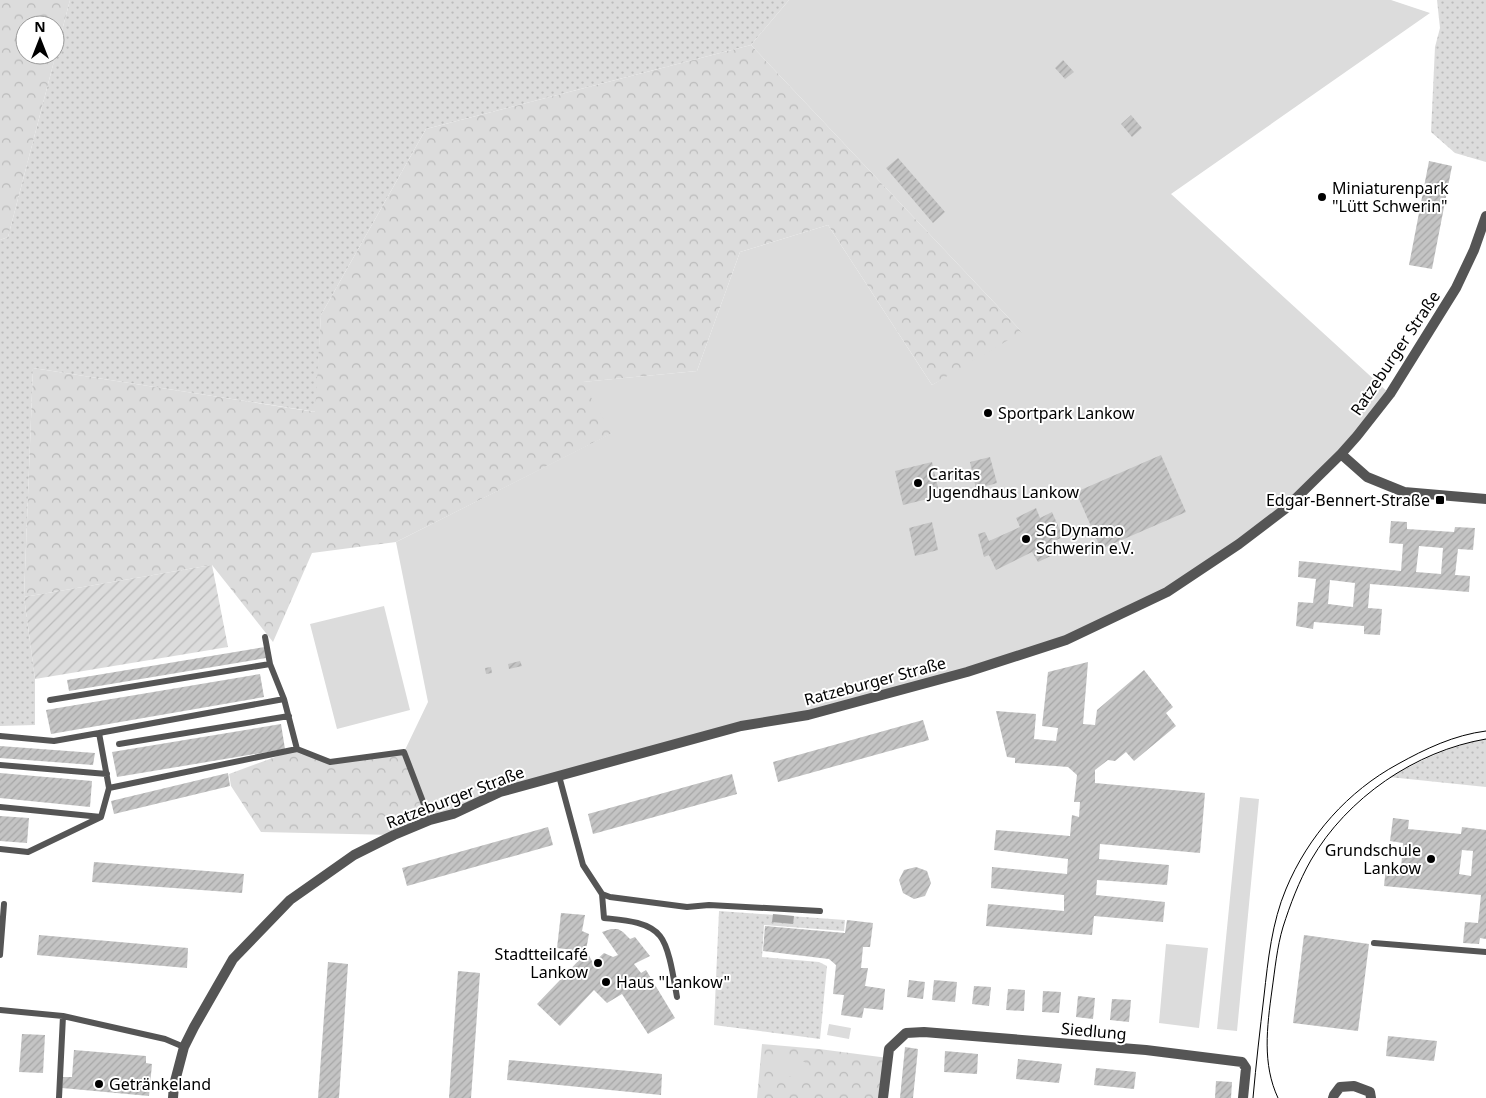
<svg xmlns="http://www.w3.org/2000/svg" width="1486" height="1098" font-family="'Noto Sans',sans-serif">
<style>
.grass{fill:url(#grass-dots)}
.forest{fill:url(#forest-crowns);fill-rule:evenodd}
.garden{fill:url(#garden-furrows)}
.pitch{fill:#dcdcdc}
.water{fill:#a3a3a3}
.building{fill:url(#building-hatch);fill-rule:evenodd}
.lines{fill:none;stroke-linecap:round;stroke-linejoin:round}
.service{stroke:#555;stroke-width:6}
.minor{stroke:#555;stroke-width:10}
.tram{stroke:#000;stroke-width:1}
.poi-dot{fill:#000;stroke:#fff;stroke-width:2}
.labels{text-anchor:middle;stroke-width:4;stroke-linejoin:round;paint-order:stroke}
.poi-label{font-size:16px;fill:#000;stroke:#fff;text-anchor:start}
.street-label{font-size:16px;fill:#000;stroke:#fff}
</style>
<defs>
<pattern id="grass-dots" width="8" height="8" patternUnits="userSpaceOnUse" patternTransform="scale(1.25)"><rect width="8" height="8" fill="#dcdcdc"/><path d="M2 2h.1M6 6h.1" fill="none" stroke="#bbb" stroke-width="1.8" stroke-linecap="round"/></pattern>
<pattern id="forest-crowns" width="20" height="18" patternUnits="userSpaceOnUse" patternTransform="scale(1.25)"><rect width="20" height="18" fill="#dcdcdc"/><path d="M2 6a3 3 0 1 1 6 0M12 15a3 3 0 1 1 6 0" fill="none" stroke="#bbb"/></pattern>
<pattern id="garden-furrows" width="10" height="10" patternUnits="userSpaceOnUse" patternTransform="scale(1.25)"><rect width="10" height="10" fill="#dcdcdc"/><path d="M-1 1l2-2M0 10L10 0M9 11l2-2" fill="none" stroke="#bbb"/></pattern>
<pattern id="building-hatch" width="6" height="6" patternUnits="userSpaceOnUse" patternTransform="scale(1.25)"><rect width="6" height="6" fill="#c4c4c4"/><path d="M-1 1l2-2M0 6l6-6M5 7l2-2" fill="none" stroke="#a7a7a7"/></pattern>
</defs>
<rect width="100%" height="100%" fill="#fff"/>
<path class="grass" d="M 70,0 L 789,0 L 751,45 L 426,129 L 321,315 L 316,412 L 33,368 L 24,597 L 35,679 L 35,725 L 0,726 L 0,240 L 8,237 Z
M 1437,0 L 1486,0 L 1486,162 L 1455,153 L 1431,132 L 1435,47 L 1440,28 Z
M 1486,739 L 1486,787 L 1389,777 C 1420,761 1451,745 1486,739 Z
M 719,911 L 845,920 L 844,931 L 764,925 L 762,957 L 819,962 L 827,966 L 820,1039 L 714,1025 Z"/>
<path class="forest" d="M 0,0 L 70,0 L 8,237 L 0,240 ZM 25,25 L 55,25 L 55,55 L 25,55 Z
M 751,45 L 1022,332 L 1214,234 L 932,385 L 828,225 L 740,252 L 697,371 L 583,382 L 613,433 L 396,542 L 312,553 L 273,642 L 212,565 L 24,597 L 33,368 L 315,412 L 321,315 L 426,129 Z
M 741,726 L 559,776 L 394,835 L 261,832 L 231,786 L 229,774 L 297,749 L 331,762 L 404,752 Z
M 762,1044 L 819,1049 L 888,1058 L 883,1098 L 757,1098 Z"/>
<path class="garden" d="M 212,565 L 228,647 L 35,679 L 24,597 Z"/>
<path class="pitch" d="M 789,0 L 1391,0 L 1430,13 L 1171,194 L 1390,394 L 1285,509 L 1167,592 L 1066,640 L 967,672 L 741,726 L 559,776 L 430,820 L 404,752 L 428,702 L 396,542 L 612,433 L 582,382 L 697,371 L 740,252 L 828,225 L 932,385 L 1022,332 L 751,45 Z
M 384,606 L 410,710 L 337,729 L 310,624 Z
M 1240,797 L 1259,799 L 1237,1031 L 1217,1029 Z
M 1166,944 L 1208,948 L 1199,1028 L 1159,1023 Z
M 829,1024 L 851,1028 L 849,1039 L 827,1035 Z
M 777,1058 L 805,1062 L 803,1078 L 775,1074 Z"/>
<path class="water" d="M 773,914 L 794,916 L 793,924 L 772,922 Z"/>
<path class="building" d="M 1063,60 L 1074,72 L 1065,79 L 1055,68 Z
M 1131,115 L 1142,128 L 1132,137 L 1121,124 Z
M 898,158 L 945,212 L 933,223 L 886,168 Z
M 1429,161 L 1452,166 L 1432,269 L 1409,265 Z
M 1161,455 L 1186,512 L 1101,549 L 1076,492 Z
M 990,457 L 997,483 L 976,489 L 970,462 Z
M 932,462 L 940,496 L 903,505 L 895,471 Z
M 1036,508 L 1040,518 L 1052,512 L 1063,537 L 1052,542 L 1057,553 L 1038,562 L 1032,552 L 996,570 L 989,555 L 984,557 L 978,534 L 985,532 L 989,541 L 1020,527 L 1016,518 Z
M 1391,521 L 1407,522 L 1407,529 L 1454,532 L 1455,527 L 1475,528 L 1473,550 L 1458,549 L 1455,575 L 1470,576 L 1469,592 L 1370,584 L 1368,608 L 1382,609 L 1380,635 L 1364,634 L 1364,626 L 1314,622 L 1313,629 L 1296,626 L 1298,602 L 1313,603 L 1316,579 L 1298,577 L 1299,561 L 1401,571 L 1403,544 L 1389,543 ZM 1419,546 L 1443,548 L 1441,574 L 1416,572 ZM 1330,580 L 1355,583 L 1353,607 L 1328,604 Z
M 932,522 L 938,550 L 915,556 L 909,528 Z
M 265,647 L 266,658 L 69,691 L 67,680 Z
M 520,661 L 522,666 L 509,669 L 508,664 Z
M 1088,662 L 1083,724 L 1095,725 L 1097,710 L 1144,670 L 1173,707 L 1166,713 L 1176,726 L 1134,761 L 1126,752 L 1115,761 L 1108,760 L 1095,770 L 1095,783 L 1205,793 L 1200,853 L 1100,844 L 1099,859 L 1169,865 L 1167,885 L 1097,880 L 1096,895 L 1165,902 L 1163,922 L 1094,916 L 1092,935 L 986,926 L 988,904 L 1064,911 L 1064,895 L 991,888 L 992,867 L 1067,874 L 1068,859 L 994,850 L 996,830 L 1070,836 L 1072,815 L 1079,817 L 1080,802 L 1074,802 L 1077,775 L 1068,767 L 1015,763 L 1015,758 L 1007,757 L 996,711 L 1036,714 L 1034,739 L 1056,741 L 1058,728 L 1042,726 L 1048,672 Z
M 491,667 L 492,673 L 486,674 L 485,668 Z
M 260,674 L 264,697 L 51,734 L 46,710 Z
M 923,720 L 929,740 L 778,782 L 773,762 Z
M 281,724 L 285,749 L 117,777 L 112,752 Z
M 0,746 L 95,753 L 93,765 L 0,758 Z
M 0,773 L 92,781 L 90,807 L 0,798 Z
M 228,773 L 230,786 L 114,814 L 111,801 Z
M 732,774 L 737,794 L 593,834 L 588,814 Z
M 0,816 L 29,818 L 27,843 L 0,841 Z
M 1393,818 L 1409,820 L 1408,829 L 1461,834 L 1462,827 L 1486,830 L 1486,939 L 1480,938 L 1479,944 L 1463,943 L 1465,922 L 1478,923 L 1481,895 L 1384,886 L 1386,867 L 1401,868 L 1403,843 L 1390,841 ZM 1462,850 L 1473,851 L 1471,876 L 1459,874 Z
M 548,827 L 553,845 L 407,886 L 402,868 Z
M 94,862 L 244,874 L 242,893 L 92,882 Z
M 916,867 L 927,871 L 931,883 L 925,896 L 914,899 L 903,893 L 899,880 L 904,870 Z
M 561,913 L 585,915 L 582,931 L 589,934 L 586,950 L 593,963 L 604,953 L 613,957 L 618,955 L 602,932 L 611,929 L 618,929 L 623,932 L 630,939 L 635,937 L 650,956 L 634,964 L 641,973 L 646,970 L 675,1018 L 648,1034 L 622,994 L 607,1003 L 594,990 L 560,1026 L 537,1004 L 582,957 L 581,951 L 557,948 Z
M 847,920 L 873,923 L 870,947 L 863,947 L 861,968 L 868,968 L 865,986 L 885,989 L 883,1010 L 864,1008 L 862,1018 L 841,1015 L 844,995 L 833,994 L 836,965 L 829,959 L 763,951 L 765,926 L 845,933 Z
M 39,935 L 188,948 L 187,968 L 37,955 Z
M 1304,935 L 1369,944 L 1358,1031 L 1293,1023 Z
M 328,962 L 348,964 L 339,1098 L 318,1098 Z
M 458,971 L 480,973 L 471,1098 L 449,1098 Z
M 909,980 L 925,982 L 923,999 L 907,997 Z
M 934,980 L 957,982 L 955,1002 L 932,1000 Z
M 974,986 L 991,987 L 989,1006 L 972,1004 Z
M 1008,989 L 1025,990 L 1024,1011 L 1006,1010 Z
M 1043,991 L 1061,992 L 1059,1013 L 1042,1012 Z
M 1078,996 L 1095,998 L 1093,1019 L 1076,1017 Z
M 1112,999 L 1131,1000 L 1129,1022 L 1110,1020 Z
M 22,1034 L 45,1035 L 43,1073 L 19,1072 Z
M 1388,1036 L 1437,1041 L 1434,1061 L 1386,1056 Z
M 905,1047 L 918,1049 L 913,1098 L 900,1098 Z
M 74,1050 L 146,1056 L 146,1063 L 152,1064 L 149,1096 L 62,1088 L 63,1077 L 72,1077 Z
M 945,1051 L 978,1054 L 977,1074 L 944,1072 Z
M 1018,1059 L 1062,1064 L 1059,1083 L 1016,1079 Z
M 509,1060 L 662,1074 L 661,1095 L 507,1080 Z
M 1096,1068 L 1136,1072 L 1134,1089 L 1094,1085 Z
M 1216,1081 L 1232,1082 L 1231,1098 L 1215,1098 Z"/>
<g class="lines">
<path class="service" d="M 50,700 L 270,664
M 99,733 L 284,699
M 0,736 L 54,741 L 99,733 L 109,788 L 101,817
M 119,744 L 289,716
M 297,749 L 330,762 L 404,752 L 430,820
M 0,765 L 107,774
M 559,776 L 583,865 L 602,894 L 610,897 L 687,907 L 709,905 L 820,911
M 109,788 L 297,749 L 284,699 L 270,664 L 265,637
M 0,807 L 101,817 L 28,852 L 0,849
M 602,894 L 604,918 C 622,920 648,921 660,936 C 670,948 674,982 677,997
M 1374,943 L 1486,952
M 0,955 L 4,904
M 0,1010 L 63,1016 L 165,1039 L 184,1047
M 59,1098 L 63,1016"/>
<path class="minor" d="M 1341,454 L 1367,477 L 1404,492 L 1486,499
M 173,1098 L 174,1085 L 184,1047 L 194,1027 L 233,959 L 290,900 L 354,855 L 394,835 L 430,820 L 453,814 L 500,792 L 741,726 L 808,715 L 967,672 L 1066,640 L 1167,592 L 1239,544 L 1285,509 L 1341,454 L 1357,436 L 1390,394 L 1456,288 L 1474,250 L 1486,216
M 883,1098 L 889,1049 L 906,1033 L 924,1032 L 1146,1050 L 1242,1062 L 1246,1068 L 1243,1098
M 1333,1098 L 1334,1095 L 1340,1087 L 1354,1086 L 1370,1092 L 1371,1098"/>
<path class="tram" d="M 1253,1098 C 1256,1064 1260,1030 1264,996 C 1268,960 1272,922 1286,889 C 1308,836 1348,791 1398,764 C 1425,749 1454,735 1486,731
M 1278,1098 C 1262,1064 1267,1027 1272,990 C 1275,969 1277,947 1283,927 C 1290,905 1299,881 1311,860 C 1347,798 1415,751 1486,739"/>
</g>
<g class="poi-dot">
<circle cx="1322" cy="197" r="5"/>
<circle cx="988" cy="413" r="5"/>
<circle cx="918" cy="483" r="5"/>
<rect x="1435" y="495" width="10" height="10" rx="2.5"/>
<circle cx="1026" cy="539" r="5"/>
<circle cx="1431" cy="859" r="5"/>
<circle cx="598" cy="963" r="5"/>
<circle cx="606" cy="982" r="5"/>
<circle cx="99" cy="1084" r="5"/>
</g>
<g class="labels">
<g class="poi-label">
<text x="1332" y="194">Miniaturenpark<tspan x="1332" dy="18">"Lütt Schwerin"</tspan></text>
<text x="998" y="419">Sportpark Lankow</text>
<text x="928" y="480">Caritas<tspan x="928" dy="18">Jugendhaus Lankow</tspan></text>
<text x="1430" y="506" text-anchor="end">Edgar-Bennert-Straße</text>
<text x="1036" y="536">SG Dynamo<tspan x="1036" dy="18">Schwerin e.V.</tspan></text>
<text x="1421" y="856" text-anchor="end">Grundschule<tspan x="1421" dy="18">Lankow</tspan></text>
<text x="588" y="960" text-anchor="end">Stadtteilcafé<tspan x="588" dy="18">Lankow</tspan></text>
<text x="616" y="988">Haus "Lankow"</text>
<text x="109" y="1090">Getränkeland</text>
</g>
<g class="street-label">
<text transform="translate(1395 353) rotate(-56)" y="6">Ratzeburger Straße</text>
<text transform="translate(875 681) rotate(-15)" y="6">Ratzeburger Straße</text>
<text transform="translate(455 797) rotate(-21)" y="6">Ratzeburger Straße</text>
<text transform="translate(1094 1031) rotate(5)" y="6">Siedlung</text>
</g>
</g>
<g transform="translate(40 40)"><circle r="24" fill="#ffffff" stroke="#999999"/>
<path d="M0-4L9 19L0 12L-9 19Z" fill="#000000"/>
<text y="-8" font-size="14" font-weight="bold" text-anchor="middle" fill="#000000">N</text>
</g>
</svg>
